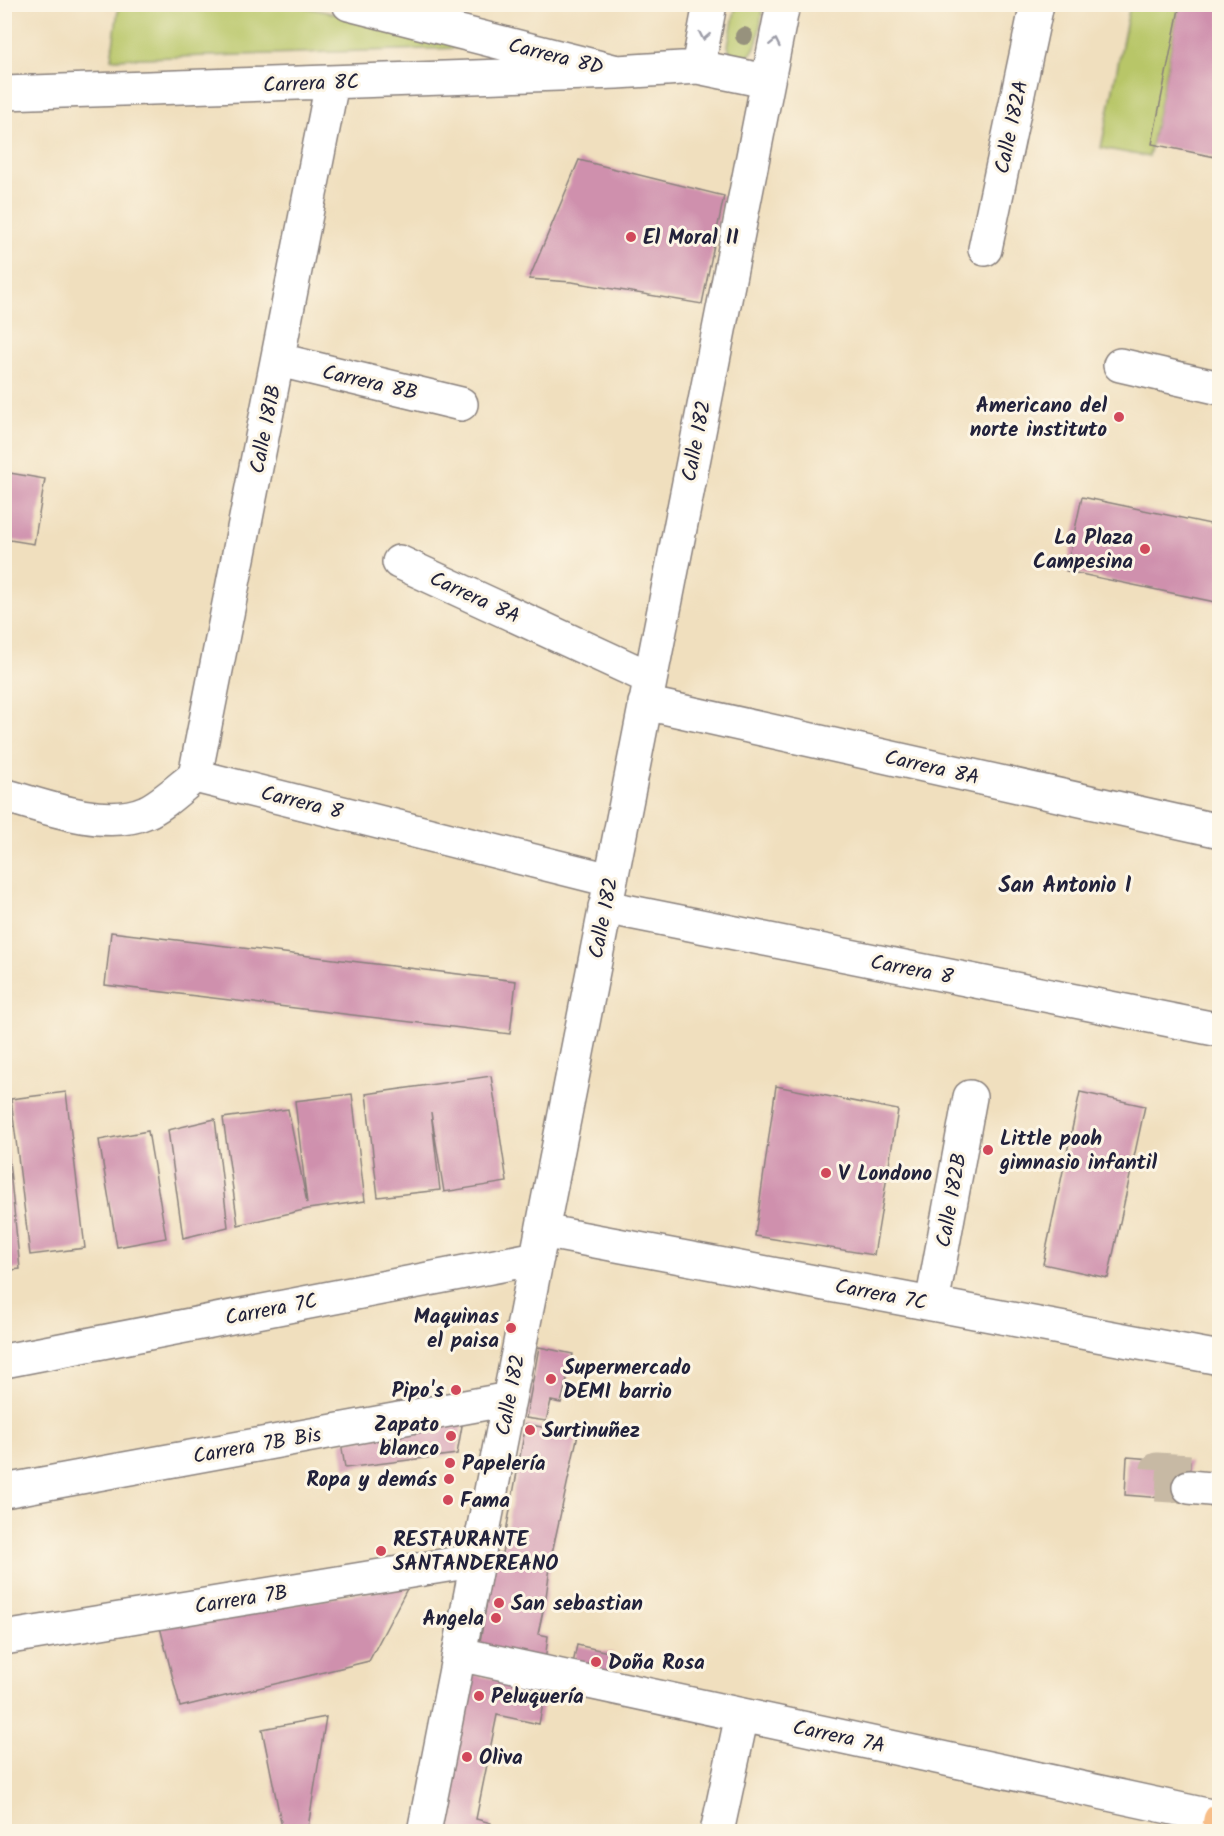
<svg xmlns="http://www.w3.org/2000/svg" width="1224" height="1836" font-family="Kalam,sans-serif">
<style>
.green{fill:#b8c668;stroke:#6d7452;stroke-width:1.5}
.building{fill:#cf90ad}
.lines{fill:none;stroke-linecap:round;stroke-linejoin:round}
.minor-tunnel{stroke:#c7b9a4;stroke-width:33;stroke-dasharray:33 16;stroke-linecap:butt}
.minor-casing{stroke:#89807c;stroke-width:36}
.major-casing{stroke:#89807c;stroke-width:36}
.minor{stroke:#fff;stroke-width:33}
.major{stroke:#f7be88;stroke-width:33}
.tree{fill:#97927d}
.oneway{stroke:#9c9ca7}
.poi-dot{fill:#d1495b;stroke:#fcf5e5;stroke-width:2}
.labels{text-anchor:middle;stroke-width:6;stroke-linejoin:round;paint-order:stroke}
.street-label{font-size:21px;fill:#22223b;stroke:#fcf5e5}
.poi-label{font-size:21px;font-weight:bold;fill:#22223b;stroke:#fcf5e5;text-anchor:start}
.neighbourhood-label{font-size:22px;font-weight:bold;fill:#22223b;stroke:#fcf5e5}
</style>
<rect width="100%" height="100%" fill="#fcf5e5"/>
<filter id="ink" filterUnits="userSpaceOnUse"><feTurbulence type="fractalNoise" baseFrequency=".0167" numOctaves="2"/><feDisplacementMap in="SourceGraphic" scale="12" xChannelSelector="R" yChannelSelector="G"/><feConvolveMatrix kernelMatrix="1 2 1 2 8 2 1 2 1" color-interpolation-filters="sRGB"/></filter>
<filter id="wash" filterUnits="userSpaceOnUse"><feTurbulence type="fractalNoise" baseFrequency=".008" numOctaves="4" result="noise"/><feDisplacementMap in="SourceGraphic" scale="24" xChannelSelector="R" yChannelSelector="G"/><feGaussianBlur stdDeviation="1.35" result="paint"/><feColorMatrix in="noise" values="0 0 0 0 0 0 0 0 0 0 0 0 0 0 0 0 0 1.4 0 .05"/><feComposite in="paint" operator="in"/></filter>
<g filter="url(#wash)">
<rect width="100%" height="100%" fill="#f0dfbe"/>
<path class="green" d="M 119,4 L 294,5 L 493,47 L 111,59 Z
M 736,5 L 763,5 C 760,23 760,70 731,55 L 728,46 Z
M 1130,5 L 1180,5 L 1149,157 L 1101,148 Z"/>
<g id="blocks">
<path class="building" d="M 1180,4 L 1205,4 L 1220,7 L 1220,158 L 1152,144 Z
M 579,160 L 724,196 L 702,304 L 572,282 L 529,279 Z
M 4,472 L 45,479 L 34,544 L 4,539 Z
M 1082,497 L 1220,526 L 1220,603 L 1066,571 Z
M 111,932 L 516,981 L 510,1034 L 105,985 Z
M 491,1076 L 507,1182 L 444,1192 L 431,1112 L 440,1190 L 378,1197 L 366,1094 Z
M 776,1086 L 898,1110 L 874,1255 L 755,1236 Z
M 66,1092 L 85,1248 L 30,1255 L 11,1099 Z
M 1080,1092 L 1145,1106 L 1108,1278 L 1043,1264 Z
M 352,1094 L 365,1201 L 308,1209 L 238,1225 L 223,1118 L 288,1109 L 307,1203 L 295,1101 Z
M 215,1119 L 228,1227 L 183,1238 L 168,1130 Z
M 4,1131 L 6,1131 L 20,1269 L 4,1271 Z
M 148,1131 L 166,1238 L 117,1247 L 99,1140 Z
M 539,1347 L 573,1354 L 561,1403 L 551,1401 L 546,1421 L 526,1418 Z
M 463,1420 L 457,1454 L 345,1468 L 341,1442 Z
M 526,1424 L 578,1434 L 552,1553 L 546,1597 L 538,1634 L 548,1636 L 544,1669 L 478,1654 L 495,1553 L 502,1553 Z
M 1127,1457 L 1190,1462 L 1188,1500 L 1125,1495 Z
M 409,1585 L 369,1661 L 180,1707 L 160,1627 Z
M 577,1645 L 613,1653 L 610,1678 L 572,1668 Z
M 471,1674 L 546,1689 L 539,1724 L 497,1715 L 476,1819 L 491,1823 L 490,1832 L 439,1832 Z
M 326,1717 L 308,1827 L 283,1832 L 262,1729 Z"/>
</g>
</g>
<g filter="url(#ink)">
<use href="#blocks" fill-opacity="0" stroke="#89807c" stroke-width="1.5"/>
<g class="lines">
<path class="minor-tunnel" d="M 1189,1487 L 1156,1485 L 1157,1469 L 1190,1471"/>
<g class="minor-casing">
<path id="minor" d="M 349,4 L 617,72 L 698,67 L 766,81
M 698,67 L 710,4
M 4,93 L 617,72
M 985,249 L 1037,4
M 279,360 L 461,404
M 1120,365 L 1220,388
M 399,562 L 650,678
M 645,703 L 1220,831
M 195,776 L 332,83
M 195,776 L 610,880
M 4,795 C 44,807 107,830 146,812 C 161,806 182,786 195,776
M 605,907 L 1220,1030
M 542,1231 L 1220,1358
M 932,1304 L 970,1097
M 4,1361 L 537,1258
M 1189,1487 L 1220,1490
M 4,1491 L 509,1399
M 4,1638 L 478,1560
M 459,1654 L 1220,1818
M 424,1832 L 783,4
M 717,1832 L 742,1715"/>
</g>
<g class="major-casing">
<path id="major" d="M 1218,1832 L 1220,1820"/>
</g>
<use href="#minor" class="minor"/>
<use href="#major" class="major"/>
</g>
<circle class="tree" cx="744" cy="36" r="9"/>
<defs><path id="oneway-chevron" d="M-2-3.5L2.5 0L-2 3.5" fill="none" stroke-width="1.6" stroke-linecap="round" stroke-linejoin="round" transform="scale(1.5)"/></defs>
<g class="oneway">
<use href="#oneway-chevron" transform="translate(704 36) rotate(101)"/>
<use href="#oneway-chevron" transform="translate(775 43) rotate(-78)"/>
</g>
</g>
<g class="poi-dot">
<circle cx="631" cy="237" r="6"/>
<circle cx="1119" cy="417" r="6"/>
<circle cx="1145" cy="549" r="6"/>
<circle cx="988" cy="1150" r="6"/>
<circle cx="826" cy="1173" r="6"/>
<circle cx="511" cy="1328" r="6"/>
<circle cx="551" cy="1379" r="6"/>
<circle cx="456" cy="1390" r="6"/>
<circle cx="530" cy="1430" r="6"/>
<circle cx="451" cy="1436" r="6"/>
<circle cx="450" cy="1463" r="6"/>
<circle cx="449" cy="1479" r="6"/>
<circle cx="448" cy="1500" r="6"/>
<circle cx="381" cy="1551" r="6"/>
<circle cx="499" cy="1603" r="6"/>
<circle cx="496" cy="1618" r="6"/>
<circle cx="596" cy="1662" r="6"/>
<circle cx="479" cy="1696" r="6"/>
<circle cx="467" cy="1757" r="6"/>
</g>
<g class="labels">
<g class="street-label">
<text transform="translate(556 56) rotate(14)" y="7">Carrera 8D</text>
<text transform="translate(311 83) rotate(-2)" y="7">Carrera 8C</text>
<text transform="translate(1011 127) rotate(-78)" y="7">Calle 182A</text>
<text transform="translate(370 382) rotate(13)" y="7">Carrera 8B</text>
<text transform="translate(265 429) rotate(-79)" y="7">Calle 181B</text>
<text transform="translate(696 441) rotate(-79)" y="7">Calle 182</text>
<text transform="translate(475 597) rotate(25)" y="7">Carrera 8A</text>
<text transform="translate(932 767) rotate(13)" y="7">Carrera 8A</text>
<text transform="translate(302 802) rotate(14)" y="7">Carrera 8</text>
<text transform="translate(603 918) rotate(-79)" y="7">Calle 182</text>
<text transform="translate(912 969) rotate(11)" y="7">Carrera 8</text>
<text transform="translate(951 1200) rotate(-80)" y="7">Calle 182B</text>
<text transform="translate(881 1294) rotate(11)" y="7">Carrera 7C</text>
<text transform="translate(271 1309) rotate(-11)" y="7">Carrera 7C</text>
<text transform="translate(510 1395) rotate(-79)" y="7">Calle 182</text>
<text transform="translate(257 1445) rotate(-10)" y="7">Carrera 7B Bis</text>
<text transform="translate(241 1599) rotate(-9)" y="7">Carrera 7B</text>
<text transform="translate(839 1736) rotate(12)" y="7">Carrera 7A</text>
</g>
<g class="poi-label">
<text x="643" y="244">El Moral II</text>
<text x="1107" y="412" text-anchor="end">Americano del<tspan x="1107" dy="24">norte instituto</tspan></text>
<text x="1133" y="544" text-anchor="end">La Plaza<tspan x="1133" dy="24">Campesina</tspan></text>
<text x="1000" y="1145">Little pooh<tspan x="1000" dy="24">gimnasio infantil</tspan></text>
<text x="838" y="1180">V Londono</text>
<text x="499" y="1323" text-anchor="end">Maquinas<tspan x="499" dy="24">el paisa</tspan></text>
<text x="563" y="1374">Supermercado<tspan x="563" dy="24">DEMI barrio</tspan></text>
<text x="444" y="1397" text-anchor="end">Pipo's</text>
<text x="439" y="1431" text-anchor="end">Zapato<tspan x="439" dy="24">blanco</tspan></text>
<text x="542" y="1437">Surtinuñez</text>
<text x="462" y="1470">Papelería</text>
<text x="437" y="1486" text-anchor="end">Ropa y demás</text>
<text x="460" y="1507">Fama</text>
<text x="393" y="1546">RESTAURANTE<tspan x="393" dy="24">SANTANDEREANO</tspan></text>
<text x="511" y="1610">San sebastian</text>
<text x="484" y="1625" text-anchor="end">Angela</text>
<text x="608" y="1669">Doña Rosa</text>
<text x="491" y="1703">Peluquería</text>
<text x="479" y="1764">Oliva</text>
</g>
<g class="neighbourhood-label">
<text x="1065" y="892">San Antonio I</text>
</g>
</g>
<rect width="1224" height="1836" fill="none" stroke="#fcf5e5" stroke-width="24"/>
</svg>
